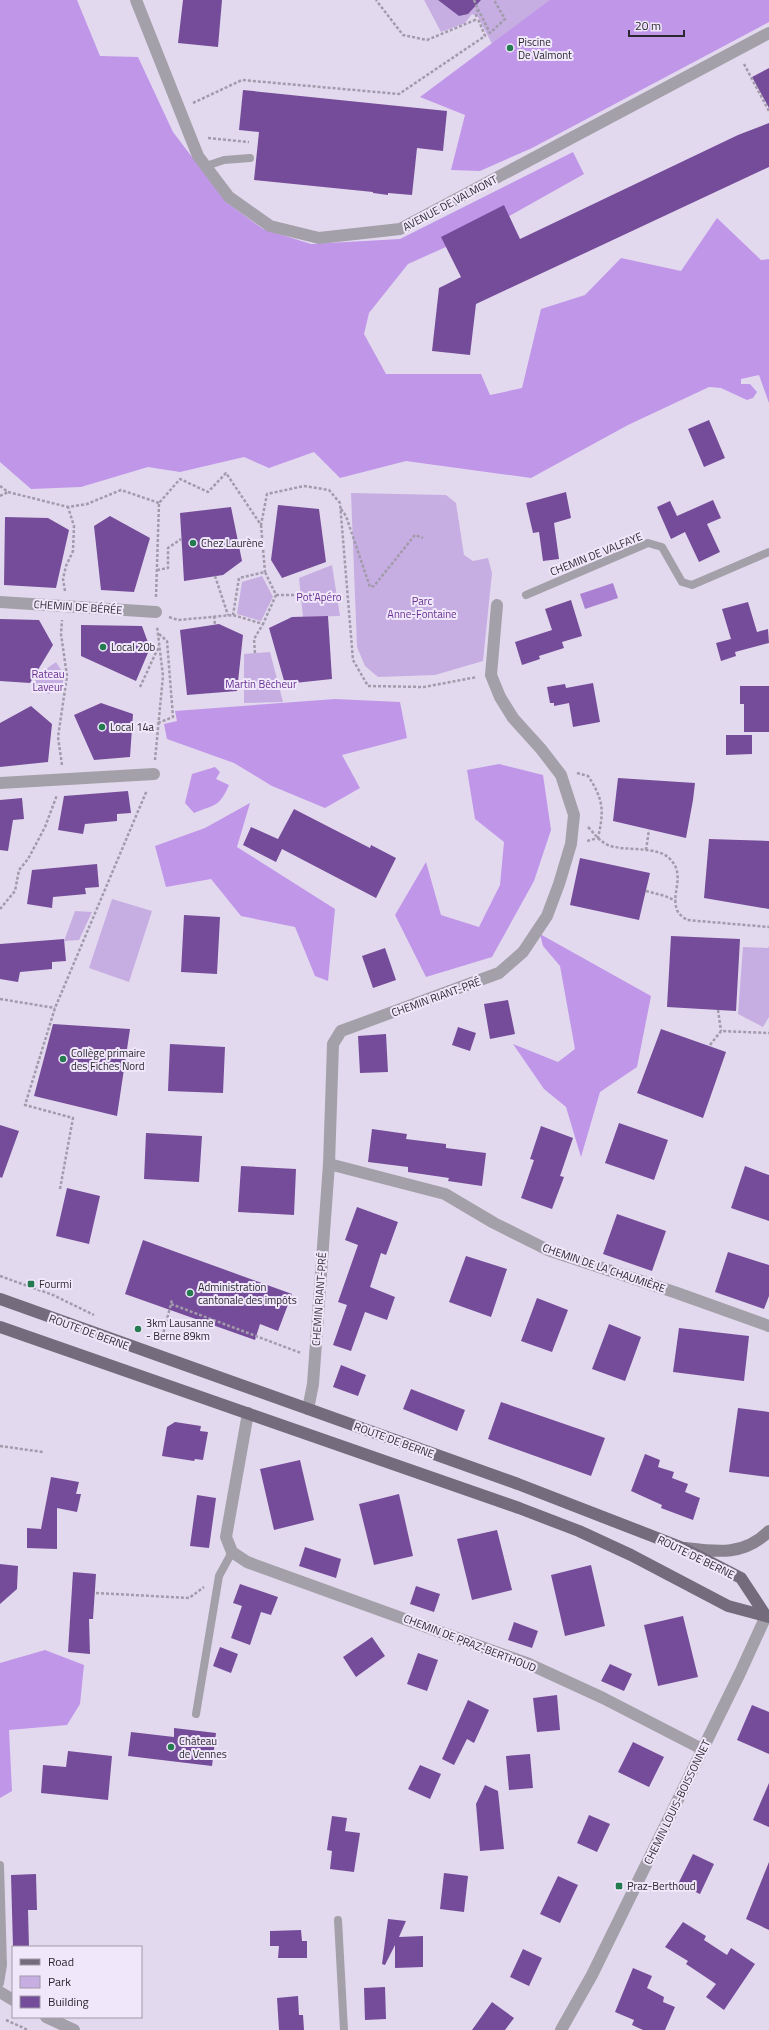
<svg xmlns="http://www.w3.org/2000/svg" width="769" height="2030" font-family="'Titillium Web',sans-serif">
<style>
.green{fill:#c7aee2}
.forest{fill:#c096e9}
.water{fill:#aa80d2}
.building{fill:#754c99}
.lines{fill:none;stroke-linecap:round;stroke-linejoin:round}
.path{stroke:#a29bab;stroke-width:2.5;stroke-dasharray:3 2;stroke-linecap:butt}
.service{stroke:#a4a0a9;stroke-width:8}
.minor{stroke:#a4a0a9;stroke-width:12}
.secondary{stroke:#88828e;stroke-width:12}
.primary{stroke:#746c7c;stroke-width:12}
.poi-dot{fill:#237b4f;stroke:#f0e7fb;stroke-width:1.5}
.labels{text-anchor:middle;stroke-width:4;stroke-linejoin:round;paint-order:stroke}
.poi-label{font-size:11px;fill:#2b282f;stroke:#f0e7fb;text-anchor:start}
.street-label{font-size:11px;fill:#2b282f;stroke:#f0e7fb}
.park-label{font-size:11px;fill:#673091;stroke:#f0e7fb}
</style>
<rect width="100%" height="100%" fill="#e3d9ee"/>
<path class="green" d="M 424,0 L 580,0 L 503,65 L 478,17 L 472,14 L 465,23 L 441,32 Z
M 351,493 L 446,495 L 456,503 L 464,555 L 473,561 L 488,558 L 492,573 L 483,661 L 435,675 L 378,677 L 365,666 L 357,647 Z
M 332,565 L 340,616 L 303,617 L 299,578 Z
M 262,576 L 273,597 L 261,621 L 237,614 L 242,582 Z
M 270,652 L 283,702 L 244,703 L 244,654 Z
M 56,662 L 63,673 L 63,684 L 49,694 L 39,690 L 35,684 L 36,676 Z
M 112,899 L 152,911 L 129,982 L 89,968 Z
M 75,911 L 92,912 L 79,940 L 64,941 Z
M 769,946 L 769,1017 L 763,1027 L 738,1014 L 743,947 L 768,948 Z"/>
<path class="forest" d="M 0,0 L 77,0 L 100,56 L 138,57 L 173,132 L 226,202 L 263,229 L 311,244 L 400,239 L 573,152 L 584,174 L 486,229 L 408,264 L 369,313 L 364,334 L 386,374 L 481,374 L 490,395 L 522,388 L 541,309 L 585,295 L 621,258 L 681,271 L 717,218 L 761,260 L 769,259 L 769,403 L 759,375 L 741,379 L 741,384 L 750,384 L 757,392 L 753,398 L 747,400 L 721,388 L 709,387 L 628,425 L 531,478 L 406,461 L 340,478 L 314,452 L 269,468 L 244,457 L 180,472 L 148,467 L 81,487 L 31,489 L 0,462 Z
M 550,0 L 769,0 L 769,22 L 532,148 L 480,171 L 451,170 L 465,115 L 420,97 Z
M 335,699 L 400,702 L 407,738 L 342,755 L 360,788 L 325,808 L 272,786 L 234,763 L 167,739 L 164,724 L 177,721 L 175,711 Z
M 499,764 L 543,775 L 551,830 L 534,881 L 492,957 L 426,977 L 395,915 L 426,862 L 441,915 L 479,927 L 500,885 L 504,842 L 475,819 L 467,770 Z
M 215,767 L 220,772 L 216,779 L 229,785 C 219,808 215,804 194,813 L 185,803 L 192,774 Z
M 250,803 L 237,847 L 335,909 L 328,981 L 315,976 L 295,927 L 241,916 L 211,879 L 166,887 L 155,846 L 205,828 Z
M 540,934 L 651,996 L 637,1067 L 600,1092 L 581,1157 L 566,1107 L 544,1089 L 513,1044 L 558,1062 L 575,1049 L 560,966 L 543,946 Z
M 45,1650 L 84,1665 L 80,1704 L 67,1725 L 9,1730 L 12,1791 L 0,1798 L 0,1663 Z"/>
<path class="water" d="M 613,583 L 618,598 L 585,609 L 580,594 Z"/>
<path class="building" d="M 183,0 L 222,0 L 218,47 L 178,43 Z
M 438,0 L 481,0 L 468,14 L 459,16 Z
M 769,68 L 769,108 L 752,77 Z
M 243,90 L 447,111 L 443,151 L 417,148 L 412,195 L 388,193 L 388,195 L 373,193 L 373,192 L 254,180 L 259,132 L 239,130 Z
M 769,123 L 769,167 L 476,304 L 470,355 L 432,351 L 439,288 L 461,277 L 441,237 L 504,205 L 520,239 L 738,135 Z
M 709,420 L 725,458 L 704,467 L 688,429 Z
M 566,492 L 571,518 L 554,523 L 559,559 L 543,561 L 539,532 L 533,533 L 526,503 Z
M 713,500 L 721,518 L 707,524 L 720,552 L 699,562 L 685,532 L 671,539 L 657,507 L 670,501 L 677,516 Z
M 278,505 L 319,509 L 326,562 L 282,578 L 271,560 Z
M 231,507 L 242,561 L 223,575 L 184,581 L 180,513 Z
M 110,516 L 150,538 L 134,592 L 101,590 L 94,526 Z
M 5,517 L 48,518 L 69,530 L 56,588 L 4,585 Z
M 571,600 L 582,636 L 562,642 L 564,648 L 539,656 L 540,659 L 522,665 L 515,642 L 552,630 L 545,609 Z
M 748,602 L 757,632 L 768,629 L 769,643 L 735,652 L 736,656 L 721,661 L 716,643 L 731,639 L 722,609 Z
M 328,616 L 332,679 L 285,684 L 269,628 L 292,617 Z
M 0,619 L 39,620 L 53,645 L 30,683 L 0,681 Z
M 219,624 L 243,635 L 237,691 L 187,695 L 180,630 Z
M 81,625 L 142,626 L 150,648 L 136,681 L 81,656 Z
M 593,683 L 600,722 L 573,727 L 569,703 L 554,706 L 554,703 L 550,703 L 547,687 L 565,684 L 566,688 Z
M 740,686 L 769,686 L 769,732 L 744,732 L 744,704 L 740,704 Z
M 101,703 L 133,714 L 130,757 L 94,760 L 74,715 Z
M 31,706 L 52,724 L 48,762 L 0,767 L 0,723 Z
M 726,735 L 752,735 L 752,754 L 726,755 Z
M 618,778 L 695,783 L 693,800 L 686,838 L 613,821 Z
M 128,791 L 131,813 L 117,814 L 117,821 L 85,824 L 83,834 L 58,830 L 64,796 Z
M 22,798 L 24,819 L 13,820 L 8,851 L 0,850 L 0,800 Z
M 294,809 L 370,848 L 371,845 L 396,858 L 376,898 L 282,849 L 276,862 L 243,845 L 251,827 L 278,839 Z
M 709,839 L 769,841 L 769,909 L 704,898 Z
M 580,858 L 650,873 L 639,920 L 570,905 Z
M 97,864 L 99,887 L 85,888 L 86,894 L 53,897 L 52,908 L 27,904 L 32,870 Z
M 184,915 L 220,917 L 217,974 L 181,972 Z
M 671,936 L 740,939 L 736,1011 L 667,1007 Z
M 64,939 L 66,961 L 52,962 L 52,969 L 20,972 L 18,982 L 0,979 L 0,944 Z
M 385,948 L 396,980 L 373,988 L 362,956 Z
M 508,1000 L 515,1034 L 490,1039 L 484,1004 Z
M 53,1024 L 130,1029 L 117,1116 L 34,1096 Z
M 458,1027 L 476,1033 L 470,1051 L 452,1045 Z
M 661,1029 L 726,1052 L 703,1118 L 637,1093 Z
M 386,1034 L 388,1072 L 360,1073 L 358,1036 Z
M 170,1044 L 225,1047 L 223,1093 L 168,1091 Z
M 619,1123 L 668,1140 L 654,1180 L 605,1163 Z
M 0,1125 L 19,1131 L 2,1178 L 0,1177 Z
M 541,1126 L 573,1138 L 560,1176 L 564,1177 L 552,1209 L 521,1198 L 534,1160 L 530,1159 Z
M 372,1129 L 407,1134 L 406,1139 L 446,1144 L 446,1148 L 486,1153 L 482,1186 L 448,1181 L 449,1178 L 408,1172 L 408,1167 L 368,1162 Z
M 146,1133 L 202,1136 L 199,1182 L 144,1179 Z
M 241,1166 L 296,1169 L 294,1215 L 238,1212 Z
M 745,1166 L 769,1175 L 769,1221 L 731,1208 Z
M 67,1188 L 100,1196 L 89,1244 L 56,1236 Z
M 357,1207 L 398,1222 L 386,1255 L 381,1253 L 370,1287 L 395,1297 L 387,1320 L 365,1312 L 351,1351 L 333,1345 L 347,1305 L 338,1302 L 358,1245 L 345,1240 Z
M 617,1214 L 666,1231 L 652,1271 L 603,1254 Z
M 143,1240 L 292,1294 L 278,1331 L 260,1324 L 255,1340 L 125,1294 Z
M 728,1252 L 769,1265 L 769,1296 L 764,1309 L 715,1292 Z
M 466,1256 L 507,1269 L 491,1317 L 449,1302 Z
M 537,1298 L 568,1310 L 552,1352 L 521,1341 Z
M 609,1324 L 641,1337 L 625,1381 L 592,1369 Z
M 679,1328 L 749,1336 L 744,1381 L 673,1372 Z
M 341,1365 L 366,1375 L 358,1396 L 333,1387 Z
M 411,1389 L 465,1410 L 457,1431 L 403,1409 Z
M 501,1402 L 605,1438 L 591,1476 L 488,1439 Z
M 738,1408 L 769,1412 L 769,1477 L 729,1472 Z
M 175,1422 L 201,1426 L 200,1431 L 208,1432 L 203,1460 L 195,1459 L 194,1461 L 162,1456 L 167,1427 Z
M 645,1454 L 660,1460 L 658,1467 L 674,1472 L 672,1478 L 688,1484 L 685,1492 L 700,1498 L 693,1520 L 661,1508 L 662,1505 L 631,1491 Z
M 300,1460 L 314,1520 L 274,1530 L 260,1469 Z
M 51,1477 L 79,1482 L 76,1494 L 81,1494 L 77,1512 L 57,1508 L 57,1549 L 27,1548 L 27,1528 L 41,1529 Z
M 399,1494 L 413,1556 L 374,1565 L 359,1504 Z
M 197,1495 L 216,1498 L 209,1548 L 190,1546 Z
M 497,1530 L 512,1590 L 472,1600 L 457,1539 Z
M 305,1547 L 341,1559 L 336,1578 L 299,1566 Z
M 0,1564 L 18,1566 L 17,1589 L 0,1604 Z
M 591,1565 L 605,1626 L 565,1636 L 551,1575 Z
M 73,1572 L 96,1574 L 93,1619 L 89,1619 L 90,1654 L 68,1652 Z
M 240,1584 L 278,1597 L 271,1615 L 261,1612 L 250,1645 L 231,1638 L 242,1606 L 233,1603 Z
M 416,1586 L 440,1594 L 434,1612 L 410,1604 Z
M 683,1616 L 698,1677 L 658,1686 L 644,1625 Z
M 514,1622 L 538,1631 L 532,1648 L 508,1640 Z
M 372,1637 L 385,1656 L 356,1677 L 343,1657 Z
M 220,1647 L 238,1654 L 231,1673 L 213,1666 Z
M 418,1653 L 438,1660 L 427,1691 L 407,1684 Z
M 610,1664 L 632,1674 L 624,1691 L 601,1681 Z
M 557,1695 L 560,1730 L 537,1732 L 533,1698 Z
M 468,1700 L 489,1710 L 474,1743 L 467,1739 L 454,1765 L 442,1759 Z
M 752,1705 L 769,1712 L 769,1754 L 737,1740 Z
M 174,1728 L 216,1733 L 212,1766 L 128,1756 L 131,1732 L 174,1737 Z
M 633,1742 L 664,1757 L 649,1787 L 618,1772 Z
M 68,1751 L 112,1756 L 108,1800 L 41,1793 L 43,1765 L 66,1767 Z
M 530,1754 L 533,1788 L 509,1790 L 506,1756 Z
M 420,1765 L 441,1774 L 430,1799 L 408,1789 Z
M 769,1783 L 769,1827 L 753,1820 Z
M 485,1785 L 498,1791 L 504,1849 L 480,1851 L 476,1804 Z
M 589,1815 L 610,1824 L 597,1852 L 577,1843 Z
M 332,1816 L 347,1818 L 345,1831 L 360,1833 L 354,1872 L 330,1869 L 332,1851 L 327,1850 Z
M 693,1854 L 714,1864 L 700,1894 L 678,1884 Z
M 769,1862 L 769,1930 L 746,1919 Z
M 444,1873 L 468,1876 L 464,1912 L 440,1909 Z
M 36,1874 L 37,1910 L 28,1910 L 29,1947 L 13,1947 L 11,1875 Z
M 558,1876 L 578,1885 L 560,1923 L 540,1914 Z
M 388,1919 L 406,1921 L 399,1937 L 423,1936 L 423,1967 L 395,1968 L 395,1945 L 385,1965 L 382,1964 Z
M 683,1922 L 706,1936 L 704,1940 L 727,1955 L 731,1948 L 755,1964 L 724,2010 L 706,1997 L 716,1984 L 686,1964 L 688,1961 L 665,1947 Z
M 301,1930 L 302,1941 L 307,1941 L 307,1958 L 278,1958 L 279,1946 L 270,1946 L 270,1931 Z
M 523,1949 L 542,1958 L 529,1986 L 510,1977 Z
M 633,1968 L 652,1976 L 647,1988 L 664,1997 L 663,2002 L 675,2007 L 665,2030 L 643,2030 L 632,2025 L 634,2020 L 615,2012 Z
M 385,1987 L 386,2019 L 365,2020 L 364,1988 Z
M 298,1996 L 299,2015 L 303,2015 L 304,2030 L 279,2030 L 277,1998 Z
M 492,2002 L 514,2018 L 505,2030 L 472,2030 Z"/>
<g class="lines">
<path class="path" d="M 474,0 L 478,9 L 475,20
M 478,9 L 490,33 L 505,19 L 494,0
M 744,64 L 769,111
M 193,103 L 242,80 L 399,94 L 485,36 L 479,21 L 475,20 L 427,40 L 403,35 L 376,0
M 208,138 L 249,142
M 0,486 L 8,492 L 68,507 L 87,504 L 121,490 L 159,503
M 0,496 L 8,492
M 341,509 L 346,516 L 370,587 L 374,586 L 415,535 L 423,538
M 261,525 L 265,572
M 157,570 L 168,568 L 168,548 L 181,539
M 215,576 L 228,615
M 65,591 L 63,579 L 66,566 L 73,551 L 74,526 L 68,507
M 276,595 L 301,595
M 156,597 L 159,503 L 180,479 L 208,492 L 226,473 L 261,525 L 267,494 L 304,486 L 329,490 L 340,503 L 353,660 L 368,686 L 424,687 L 477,677
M 214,616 L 215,625
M 169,617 L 178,620 L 233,615 L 263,624 L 276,595 L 265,572 L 239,578 L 233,615
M 255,653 L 254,639 L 263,624
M 140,687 L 159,646
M 158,723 L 173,717 L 167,641 L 159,634
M 155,760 L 163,676 L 157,626
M 62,765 L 58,737 L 67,676 L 61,634 L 62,620
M 577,773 L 588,776 C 604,800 604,811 598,838 L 587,841
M 588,827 C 595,834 599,841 608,845 C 625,852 657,845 670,859 C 687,876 669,895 678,912 C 680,915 684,918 687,920 L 769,927
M 646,850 L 649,830
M 646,891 L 665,896 L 676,901
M 0,909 L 15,891 L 19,870 L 28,859 L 45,827 L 57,795
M 0,999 L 55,1008
M 718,1010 L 721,1031
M 710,1045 L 721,1031 L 769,1033
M 60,1189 L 73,1118 L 25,1105 L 55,1008 L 147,790
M 0,1276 L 53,1295 L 94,1315
M 171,1304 L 301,1353
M 161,1342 L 172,1300
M 0,1446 L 43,1452
M 96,1593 L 189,1598 L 204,1587
M 6,2020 L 28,2030"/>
<path class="service" d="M 206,166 L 224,160 L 250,158
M 526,595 L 648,543 L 662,547 L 682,582 L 692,585 L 769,552
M 196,1714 L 219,1576 L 232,1552
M 338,1920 L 344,2030
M 0,1983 L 3,1965 L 0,1865"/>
<path class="minor" d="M 136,0 L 198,156 L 229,197 L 270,226 L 319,238 L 400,229 L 769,33
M 0,602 L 156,612
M 0,783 L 154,774
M 329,1164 L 445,1194 L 494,1223 L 548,1250 L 677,1293 L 769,1326
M 308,1409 L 313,1384 L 329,1164 L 333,1044 L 341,1031 L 499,973 L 523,952 L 547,916 L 559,884 L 571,844 L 574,815 L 561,775 L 541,749 L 513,718 L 500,697 L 491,675 L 497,605
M 248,1413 L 226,1537 L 232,1552 L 247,1562 L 529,1664 L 603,1698 L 702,1749
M 0,1992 L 13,2000
M 46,2017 L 74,2030
M 561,2030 L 592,1975 L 740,1673 L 766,1616"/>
<path class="secondary" d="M 685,1548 C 717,1552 744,1556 769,1531"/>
<path class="primary" d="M 0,1299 L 518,1484 L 683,1548 L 741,1578 L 766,1616
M 0,1327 L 519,1508 L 579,1531 L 631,1555 L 728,1606 L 769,1617"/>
</g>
<g class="poi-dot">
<circle cx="510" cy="48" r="4"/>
<circle cx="193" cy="543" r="4"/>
<circle cx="103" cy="647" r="4"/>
<circle cx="102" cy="727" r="4"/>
<circle cx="63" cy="1059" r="4"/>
<rect x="27" y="1280" width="8" height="8" rx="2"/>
<circle cx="190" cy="1293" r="4"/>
<circle cx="138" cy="1329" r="4"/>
<circle cx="171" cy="1747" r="4"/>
<rect x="615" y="1882" width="8" height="8" rx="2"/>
</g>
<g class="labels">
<g class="poi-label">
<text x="518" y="46">Piscine<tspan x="518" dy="13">De Valmont</tspan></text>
<text x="201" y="547">Chez Laurène</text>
<text x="111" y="651">Local 20b</text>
<text x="110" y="731">Local 14a</text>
<text x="71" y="1057">Collège primaire<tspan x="71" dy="13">des Fiches Nord</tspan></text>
<text x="39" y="1288">Fourmi</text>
<text x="198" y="1291">Administration<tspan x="198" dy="13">cantonale des impôts</tspan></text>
<text x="146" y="1327">3km Lausanne<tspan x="146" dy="13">- Berne 89km</tspan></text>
<text x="179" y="1745">Château<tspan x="179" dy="13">de Vennes</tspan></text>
<text x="627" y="1890">Praz-Berthoud</text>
</g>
<g class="street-label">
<text transform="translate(450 203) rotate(-28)" y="4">AVENUE DE VALMONT</text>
<text transform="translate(596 554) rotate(-22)" y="4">CHEMIN DE VALFAYE</text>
<text transform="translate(78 607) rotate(4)" y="4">CHEMIN DE BÉRÉE</text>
<text transform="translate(436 997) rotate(-20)" y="4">CHEMIN RIANT-PRÉ</text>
<text transform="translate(604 1268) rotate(19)" y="4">CHEMIN DE LA CHAUMIÈRE</text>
<text transform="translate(319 1299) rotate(-86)" y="4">CHEMIN RIANT-PRÉ</text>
<text transform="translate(89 1332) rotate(20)" y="4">ROUTE DE BERNE</text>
<text transform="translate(394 1440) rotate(20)" y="4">ROUTE DE BERNE</text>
<text transform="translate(696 1557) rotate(26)" y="4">ROUTE DE BERNE</text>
<text transform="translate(470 1643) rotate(21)" y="4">CHEMIN DE PRAZ-BERTHOUD</text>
<text transform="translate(677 1802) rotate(-64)" y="4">CHEMIN LOUIS-BOISSONNET</text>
</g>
<g class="park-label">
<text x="319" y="601">Pot'Apéro</text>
<text x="422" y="605">Parc<tspan x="422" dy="13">Anne-Fontaine</tspan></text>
<text x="48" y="678">Rateau<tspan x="48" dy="13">Laveur</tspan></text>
<text x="261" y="688">Martin Bêcheur</text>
</g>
</g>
<rect x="12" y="1946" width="130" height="72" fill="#f0e7fb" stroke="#a19ba9"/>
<rect x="20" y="1959" width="20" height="6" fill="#746c7c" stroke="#a19ba9"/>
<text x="48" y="1966" font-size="12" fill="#2b282f">Road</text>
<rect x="20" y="1976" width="20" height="12" fill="#c7aee2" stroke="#a19ba9"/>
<text x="48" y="1986" font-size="12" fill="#2b282f">Park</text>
<rect x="20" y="1996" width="20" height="12" fill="#754c99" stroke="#a19ba9"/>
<text x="48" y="2006" font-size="12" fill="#2b282f">Building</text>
<path d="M629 30v6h55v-6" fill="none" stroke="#2b282f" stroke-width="2"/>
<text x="635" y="30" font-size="12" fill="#2b282f" stroke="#f0e7fb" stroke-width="3" paint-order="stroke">20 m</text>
</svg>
